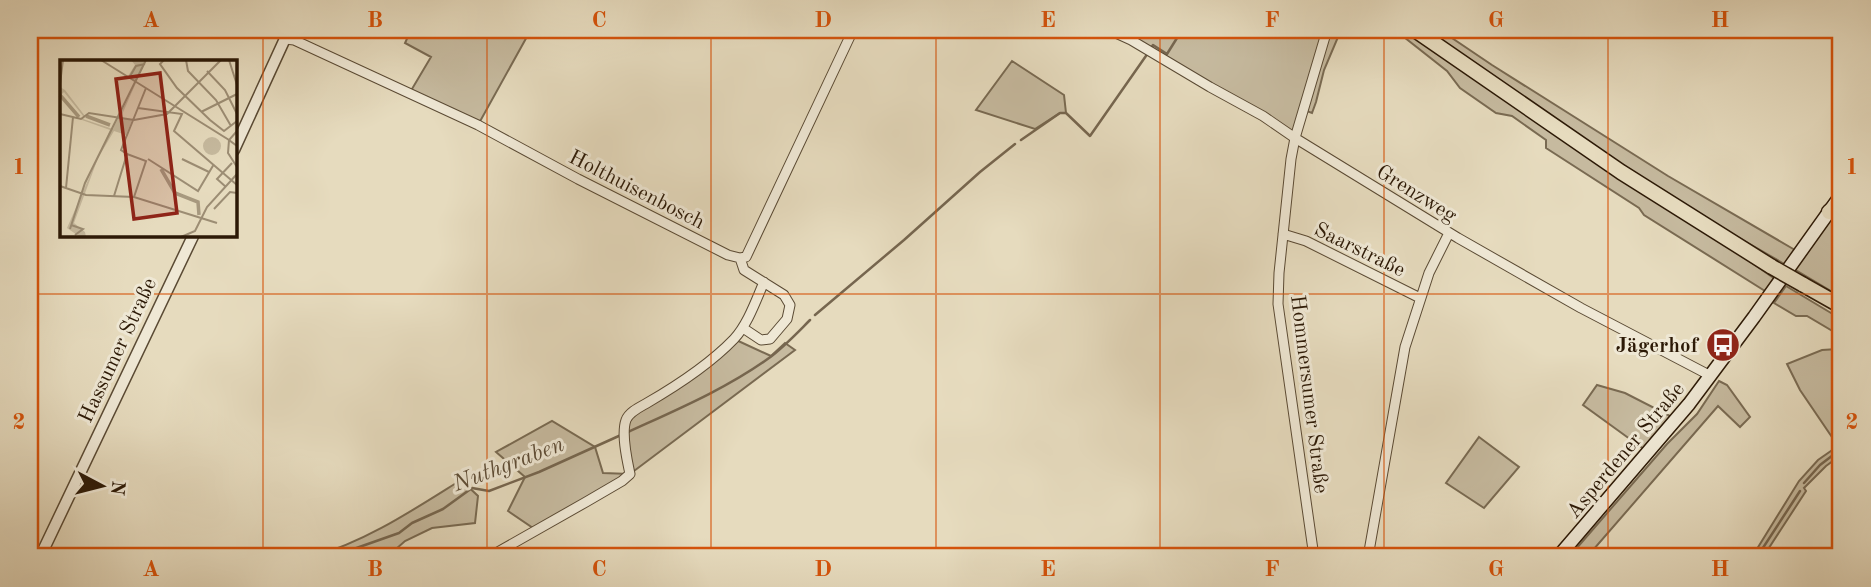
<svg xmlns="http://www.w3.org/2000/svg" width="1871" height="587" font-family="'Old Standard TT',serif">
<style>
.green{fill:#c6ba9f;stroke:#796a52;stroke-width:2}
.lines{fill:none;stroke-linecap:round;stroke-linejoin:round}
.stream{stroke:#76664f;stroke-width:2.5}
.minor-casing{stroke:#5a4a34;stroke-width:11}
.tertiary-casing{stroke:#5a4a34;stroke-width:13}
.secondary-casing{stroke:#2c1906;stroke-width:15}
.primary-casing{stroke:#2c1906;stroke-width:17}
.minor{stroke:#efe8d5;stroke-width:9}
.tertiary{stroke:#efe8d5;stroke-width:10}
.secondary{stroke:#efe8d5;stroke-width:12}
.primary{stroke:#e6dbbe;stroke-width:14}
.primary-bridge-casing{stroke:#2c1906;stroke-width:17;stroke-linecap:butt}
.primary-bridge{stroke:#e6dbbe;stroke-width:14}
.grid{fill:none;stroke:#d5530b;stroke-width:2;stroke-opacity:0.55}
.labels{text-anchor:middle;stroke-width:6;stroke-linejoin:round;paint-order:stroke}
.street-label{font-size:21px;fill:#2c1906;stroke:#efe8d5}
.poi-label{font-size:21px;font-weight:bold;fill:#2c1906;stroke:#efe8d5;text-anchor:end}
.water-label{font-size:23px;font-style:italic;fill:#5d4c36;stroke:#efe8d5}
.inset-river{fill:none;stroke:#a7997f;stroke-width:3.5}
.inset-road{fill:none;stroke:#9c8d74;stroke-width:2}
.view{fill:#8f2418;fill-opacity:0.15;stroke:#8f2418;stroke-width:3.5}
.inset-edge{fill:none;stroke:#2c1906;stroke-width:3.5}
.neatline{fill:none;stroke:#d5530b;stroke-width:2.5}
.grid-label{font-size:23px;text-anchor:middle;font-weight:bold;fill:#d5530b}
</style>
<rect width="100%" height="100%" fill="#e6dbbe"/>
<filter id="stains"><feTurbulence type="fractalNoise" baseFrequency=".00286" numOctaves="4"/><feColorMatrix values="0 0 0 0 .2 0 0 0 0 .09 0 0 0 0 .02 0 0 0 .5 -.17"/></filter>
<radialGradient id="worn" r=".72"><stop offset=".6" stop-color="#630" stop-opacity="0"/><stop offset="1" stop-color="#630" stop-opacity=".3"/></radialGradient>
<path class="green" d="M 411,30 L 521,30 L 529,33 L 478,125 L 409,94 L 431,57 L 405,43 Z
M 1118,30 L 1341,30 L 1324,70 L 1316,102 L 1312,113 L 1304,110 L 1295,138 Z
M 1395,30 L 1407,30 L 1451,62 L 1718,239 L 1775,279 L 1765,291 L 1644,215 L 1639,208 L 1546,148 L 1546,140 L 1512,116 L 1496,113 L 1460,88 L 1447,71 Z
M 1426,30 L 1440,30 L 1492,65 L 1668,176 L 1795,250 L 1786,265 L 1710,221 L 1535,108 Z
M 1012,61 L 1064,95 L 1066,113 L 1060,113 L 1035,129 L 976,110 Z
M 1841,206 L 1841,297 L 1794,269 L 1813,241 Z
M 1786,286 L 1841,319 L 1841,336 L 1807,316 L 1796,316 L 1774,303 Z
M 734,339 L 771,356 L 785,343 L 795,350 L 630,474 L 536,530 L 508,511 L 525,477 L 496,452 L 552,421 L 595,447 L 603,473 L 630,474 L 626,419 L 684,382 Z
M 1841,341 L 1841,455 L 1826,466 L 1804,488 L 1806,491 L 1763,557 L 1752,557 L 1799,481 L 1818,460 L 1838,446 L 1800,390 L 1787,364 L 1822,350 L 1838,349 Z
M 1719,381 L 1727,385 L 1750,417 L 1740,427 L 1718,406 L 1587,557 L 1569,557 L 1667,444 L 1697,414 Z
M 1597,385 L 1625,393 L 1674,418 L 1645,450 L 1583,405 Z
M 1479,437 L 1519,467 L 1484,508 L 1446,483 Z
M 461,480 L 478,496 L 475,523 L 432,528 L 405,541 L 387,557 L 312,557 C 367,541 413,510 461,480 Z"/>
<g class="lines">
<path class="stream" d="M 1151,48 L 1153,45 L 1167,54 L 1182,30
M 1021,140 L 1060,113 L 1066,113 L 1090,136 L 1148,53
M 815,315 L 904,240 L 980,172 L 1015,144
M 628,432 C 676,410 726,389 769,358 C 784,347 797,333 810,320
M 1804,483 L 1820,465 L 1841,449
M 331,557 L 399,533 L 412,523 L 443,509 L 472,488 L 489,491 L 539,472 L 621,435
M 1757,557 L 1800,491"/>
<g class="minor-casing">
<path id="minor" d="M 1109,30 L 1131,40 L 1210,87 L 1263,116 L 1295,138 L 1458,238 L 1581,308 L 1711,376
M 285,39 L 294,40 L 478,125 L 578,179 L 728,255 L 740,258 L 746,257 L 853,30
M 1283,234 L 1306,241 L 1420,298
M 740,258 L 744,270 L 784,295 L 790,305 L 787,319 L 770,339 L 761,340 L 743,328
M 489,557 L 586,502 L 622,481 L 630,474 C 627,460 621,434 626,420 C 629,412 640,407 647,403 C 678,385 709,365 734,339 C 748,324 756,300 764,282
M 1314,557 L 1278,304 L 1279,273 L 1291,159 L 1295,138 L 1327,30
M 1368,557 L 1405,347 L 1429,273 L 1449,233"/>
</g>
<g class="tertiary-casing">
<path id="tertiary" d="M 234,150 L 289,30
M 40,557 L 194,234"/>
</g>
<g class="secondary-casing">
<path id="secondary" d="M 1558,557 L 1689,404 L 1754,317 L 1841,195"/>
</g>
<g class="primary-casing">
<path id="primary" d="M 1415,30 L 1621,172 L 1772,267
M 1829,212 L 1841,202
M 1802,284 L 1841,306"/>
</g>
<use href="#minor" class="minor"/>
<use href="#tertiary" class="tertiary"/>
<use href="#secondary" class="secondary"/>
<use href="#primary" class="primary"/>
<g class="primary-bridge-casing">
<path id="primary-bridge" d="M 1772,267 L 1802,284"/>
</g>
<use href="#primary-bridge" class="primary-bridge"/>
</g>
<path class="grid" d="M 263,30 L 263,557M 487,30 L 487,557M 711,30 L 711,557M 936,30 L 936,557M 1160,30 L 1160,557M 1384,30 L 1384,557M 1608,30 L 1608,557M 30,294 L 1841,294"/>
<defs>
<g id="bus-disc" transform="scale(1.75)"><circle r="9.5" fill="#8f2418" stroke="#efe8d5"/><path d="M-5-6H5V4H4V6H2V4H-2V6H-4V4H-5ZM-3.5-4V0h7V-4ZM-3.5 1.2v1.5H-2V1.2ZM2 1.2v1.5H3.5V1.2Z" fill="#fff"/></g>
</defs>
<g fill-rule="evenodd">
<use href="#bus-disc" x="1723" y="345"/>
</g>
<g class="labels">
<g class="street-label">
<text transform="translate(637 189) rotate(27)" y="7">Holthuisenbosch</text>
<text transform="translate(1417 193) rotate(32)" y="7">Grenzweg</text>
<text transform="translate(1360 249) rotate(26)" y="7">Saarstraße</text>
<text transform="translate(117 350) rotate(-65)" y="7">Hassumer Straße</text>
<text transform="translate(1310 394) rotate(83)" y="7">Hommersumer Straße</text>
<text transform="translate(1625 450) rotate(-50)" y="7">Asperdener Straße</text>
</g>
<g class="poi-label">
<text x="1698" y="352">Jägerhof</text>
</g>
<g class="water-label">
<text transform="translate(508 463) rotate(-21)" y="8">Nuthgraben</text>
</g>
</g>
<g transform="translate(60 60)">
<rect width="177" height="177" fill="#e6dbbe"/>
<path d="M 71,0 L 86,0 L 61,57 L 72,60 L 66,75 L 54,71 L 38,98 L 14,163 L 25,172 L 26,177 L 20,177 L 7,168 L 50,70 L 22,60 L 23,56 L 4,32 L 1,35 L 16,55 L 0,36 L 0,27 L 5,30 L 25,56 L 23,59 L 53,69 L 76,22 L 68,16 L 75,5 ZM143 86a9 9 0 1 1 18 0a9 9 0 1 1-18 0Z" fill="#c6ba9f"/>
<path class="inset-river" d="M 0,35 L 19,57M 26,56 L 50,65M 101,109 L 115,133 L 138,142 L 139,155"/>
<path class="inset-road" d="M 41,0 L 169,80 L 168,93 L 177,107M 104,0 L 100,4 L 117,28 L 150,60 L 164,71 L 177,61M 126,0 L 128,11 L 156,40 L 171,66M 169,0 L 177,25M 147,11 L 165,30 L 177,54M 69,18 L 76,6 L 85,4M 0,24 L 3,0M 78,48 L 122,54 L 114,71 L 177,125M 141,52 L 177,34M 0,54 L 21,59 L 29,53 L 74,60 L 107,54 L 161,0M 177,71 L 169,80 L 177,86M 67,94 L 86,101 L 74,137M 88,99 L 138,131 L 154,104M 122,99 L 149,112M 0,126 L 26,135 L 74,137 L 157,163M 166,127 L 157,119 L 172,103M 6,128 L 13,57M 54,136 L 67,94 L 61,90 L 86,28M 154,149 L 170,132 L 177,133M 11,165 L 23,169 L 15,175M 10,169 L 25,123 L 86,0M 121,177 L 135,171 L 147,147 L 177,114"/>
<path class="view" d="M 100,13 L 117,153 L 74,159 L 56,19 Z"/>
<rect width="177" height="177" class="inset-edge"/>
</g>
<rect width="1871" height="587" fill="none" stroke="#e6dbbe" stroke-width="77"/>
<g transform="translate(102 486) rotate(97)" stroke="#efe8d5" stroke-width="5" paint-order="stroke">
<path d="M0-5L12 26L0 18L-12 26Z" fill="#2c1906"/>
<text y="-10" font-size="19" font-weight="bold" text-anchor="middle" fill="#2c1906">N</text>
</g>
<rect x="38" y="38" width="1794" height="510" class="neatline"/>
<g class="grid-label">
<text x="151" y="27">A</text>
<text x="375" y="27">B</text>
<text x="599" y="27">C</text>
<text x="823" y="27">D</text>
<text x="1048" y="27">E</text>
<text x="1272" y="27">F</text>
<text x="1496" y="27">G</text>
<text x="1720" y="27">H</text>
<text x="19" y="174">1</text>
<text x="1852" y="174">1</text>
<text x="19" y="429">2</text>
<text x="1852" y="429">2</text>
<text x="151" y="576">A</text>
<text x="375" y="576">B</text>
<text x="599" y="576">C</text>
<text x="823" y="576">D</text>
<text x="1048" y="576">E</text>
<text x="1272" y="576">F</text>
<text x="1496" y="576">G</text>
<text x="1720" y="576">H</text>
</g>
<rect width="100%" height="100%" filter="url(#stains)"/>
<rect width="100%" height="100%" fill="url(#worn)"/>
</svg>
